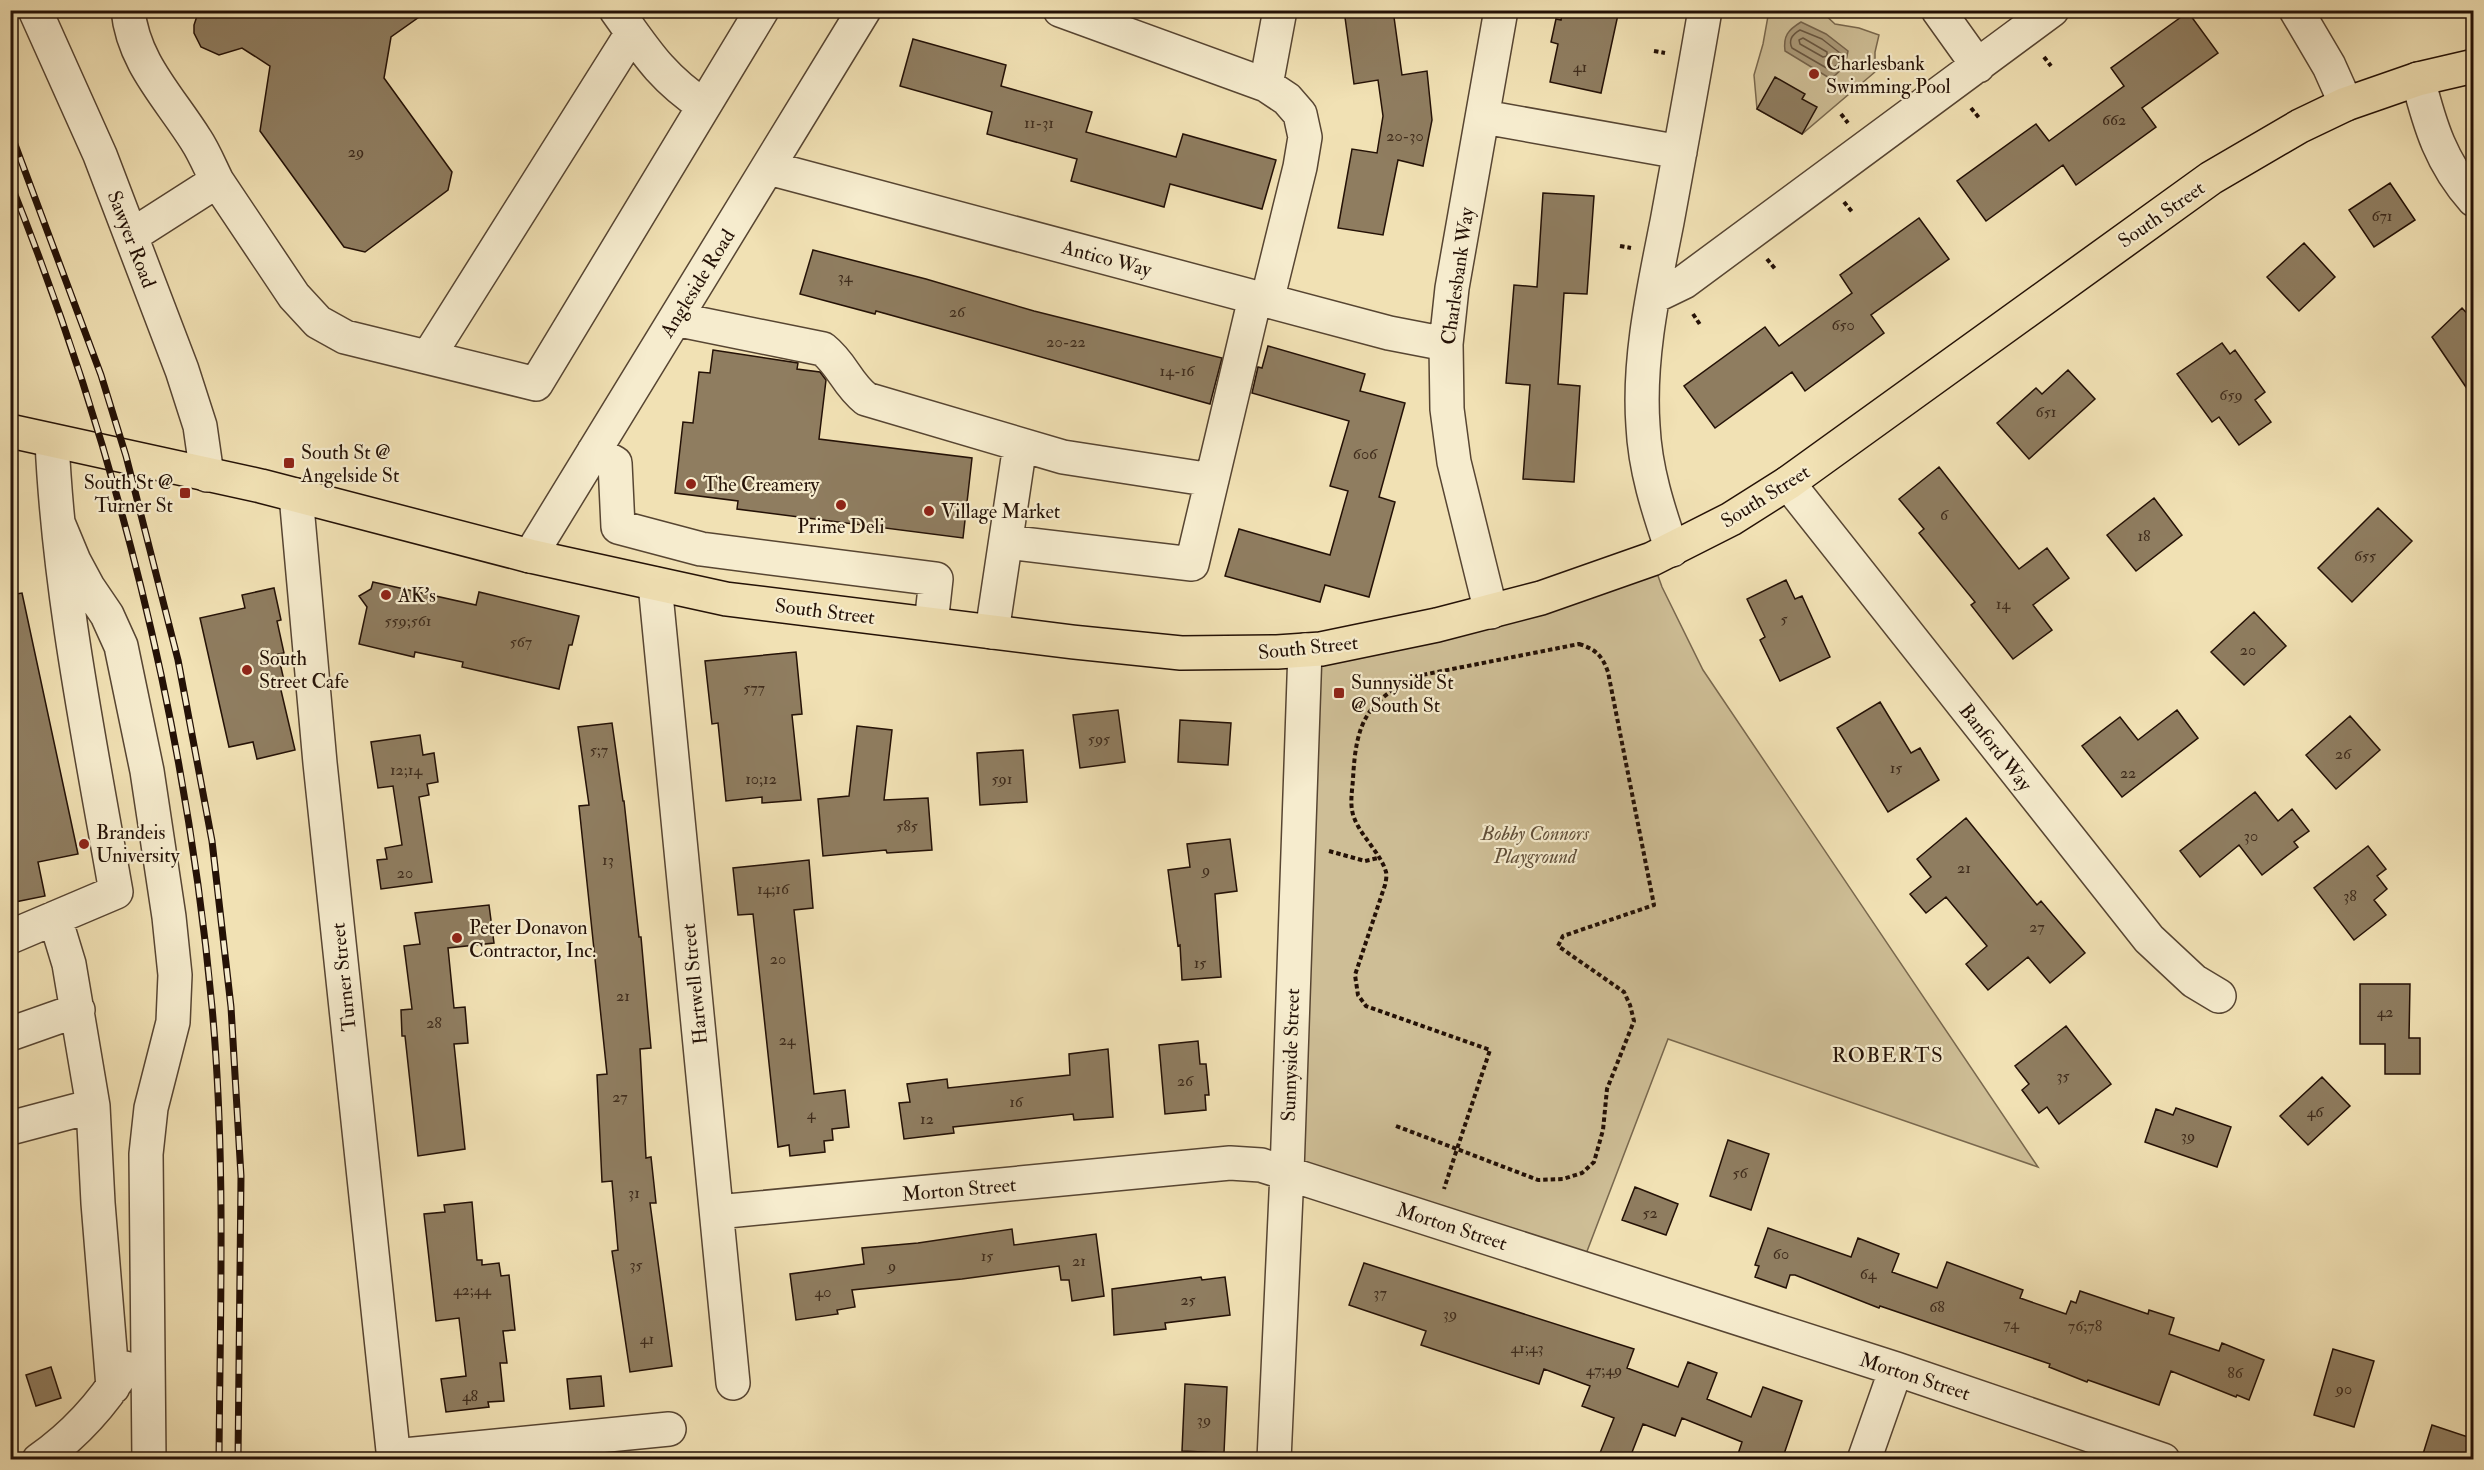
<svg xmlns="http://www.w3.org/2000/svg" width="2484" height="1470" font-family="'IM FELL Double Pica',serif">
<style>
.green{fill:#cebe96;stroke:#79684e;stroke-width:1.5}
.water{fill:#ab9a79;stroke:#75634b;stroke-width:1.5}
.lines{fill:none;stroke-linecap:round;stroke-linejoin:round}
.shore{stroke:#685640;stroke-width:1.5}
.building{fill:#8f7d60;stroke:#241106;stroke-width:1.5}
.minor-casing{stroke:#574532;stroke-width:36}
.major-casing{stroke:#241106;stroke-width:36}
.path{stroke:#241106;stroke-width:4;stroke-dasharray:4.5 3;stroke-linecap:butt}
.minor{stroke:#f6ecce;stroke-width:33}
.major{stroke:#f1e1b4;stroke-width:33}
.rail-casing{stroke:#241106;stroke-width:7}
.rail{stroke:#f6ecce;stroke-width:4.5;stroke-dasharray:14;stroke-linecap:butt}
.poi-dot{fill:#8f2418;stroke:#f6ecce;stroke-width:2}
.labels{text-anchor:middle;stroke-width:4.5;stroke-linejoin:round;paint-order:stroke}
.number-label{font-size:16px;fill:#3f2c1c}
.poi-label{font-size:20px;fill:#241106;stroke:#f6ecce;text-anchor:start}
.street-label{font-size:20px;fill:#241106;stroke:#f6ecce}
.park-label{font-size:20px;font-style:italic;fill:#604e38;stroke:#f6ecce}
.neighbourhood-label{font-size:21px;letter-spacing:1.5px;fill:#241106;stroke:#f6ecce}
</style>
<rect width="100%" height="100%" fill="#f1e1b4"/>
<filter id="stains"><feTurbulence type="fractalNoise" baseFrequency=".00333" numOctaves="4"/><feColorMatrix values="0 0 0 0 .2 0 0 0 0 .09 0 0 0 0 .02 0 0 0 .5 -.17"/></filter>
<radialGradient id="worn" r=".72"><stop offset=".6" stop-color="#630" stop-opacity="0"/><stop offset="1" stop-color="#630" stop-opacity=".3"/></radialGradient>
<path class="green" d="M 1773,11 L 1821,11 L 1835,24 L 1859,28 L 1879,35 L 1875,52 L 1875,72 L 1802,134 L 1757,109 L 1754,75 L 1763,44 L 1768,16 Z
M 1652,559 L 1662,587 L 1703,670 L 2038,1167 L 1668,1039 L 1581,1267 L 1318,1182 L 1287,1140 L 1305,650 Z"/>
<path class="water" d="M 1801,22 L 1826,34 L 1848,51 L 1845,66 L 1831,79 L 1785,51 C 1783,36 1788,30 1801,22 Z"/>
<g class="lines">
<path class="shore" d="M 1800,30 L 1822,39 L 1840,53 L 1839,63 L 1830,70 L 1792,48 C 1788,40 1793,34 1800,30 Z
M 1803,38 L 1827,52 L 1827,56 L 1823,57 L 1800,44 L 1799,40 Z"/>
</g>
<path class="building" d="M 199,10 L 239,10 L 246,17 L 278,16 L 279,10 L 429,10 L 391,37 L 384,78 L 452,172 L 448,190 L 365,252 L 344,247 L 260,131 L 270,66 L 242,48 L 219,55 L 201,47 L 194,33 L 194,25 Z
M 1344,10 L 1393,10 L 1402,75 L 1427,71 L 1432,120 L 1423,166 L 1398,160 L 1383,235 L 1338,228 L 1352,149 L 1377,153 L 1383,116 L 1378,80 L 1354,84 Z
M 1563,10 L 1619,10 L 1601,93 L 1550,82 L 1558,44 L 1551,42 L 1556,19 L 1561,20 Z
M 2188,12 L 2218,53 L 2142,108 L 2156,127 L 2076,185 L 2063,165 L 1986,221 L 1957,181 L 2036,124 L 2049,141 L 2124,86 L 2111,68 Z
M 913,39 L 1006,65 L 1001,86 L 1092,112 L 1086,132 L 1176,157 L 1183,134 L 1276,160 L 1262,209 L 1170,184 L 1164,207 L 1071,181 L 1077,159 L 987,134 L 992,112 L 900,86 Z
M 1775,77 L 1805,94 L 1802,99 L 1817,107 L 1802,134 L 1757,109 Z
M 2390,183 L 2415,220 L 2374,247 L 2349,210 Z
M 1543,193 L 1594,196 L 1587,294 L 1564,293 L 1558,384 L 1580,386 L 1574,482 L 1523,479 L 1530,385 L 1506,383 L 1514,285 L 1537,287 Z
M 1919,218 L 1949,259 L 1871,315 L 1884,333 L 1805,391 L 1792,372 L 1715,428 L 1684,386 L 1765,327 L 1779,346 L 1852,293 L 1840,275 Z
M 2304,243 L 2335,277 L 2299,311 L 2267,277 Z
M 813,250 L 926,279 L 1034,311 L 1222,358 L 1210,404 L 876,311 L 875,314 L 800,294 Z
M 2462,308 L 2474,321 L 2474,399 L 2432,337 Z
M 2222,343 L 2230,354 L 2235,350 L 2265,392 L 2255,400 L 2271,422 L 2239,445 L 2219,417 L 2212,422 L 2177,374 Z
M 1268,346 L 1365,374 L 1360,391 L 1405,403 L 1379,497 L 1395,502 L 1369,597 L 1325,585 L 1320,602 L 1225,576 L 1239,529 L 1330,555 L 1348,491 L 1330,486 L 1349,421 L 1252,393 L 1258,367 L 1262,368 Z
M 713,350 L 798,363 L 797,369 L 820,372 L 826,380 L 819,439 L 972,458 L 963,538 L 737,509 L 738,501 L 675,493 L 683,422 L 693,423 L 699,372 L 710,373 Z
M 2068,370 L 2095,399 L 2029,459 L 1997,423 L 2036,388 L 2042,394 Z
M 1939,467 L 2019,569 L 2047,548 L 2069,578 L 2033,605 L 2052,630 L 2013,659 L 1971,605 L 1975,602 L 1919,533 L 1924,529 L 1899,499 Z
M 2154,498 L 2182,535 L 2136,571 L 2107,535 Z
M 2378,508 L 2412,541 L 2352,602 L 2318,568 Z
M 1786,580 L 1795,599 L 1802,596 L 1830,657 L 1780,681 L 1760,640 L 1765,637 L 1747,599 Z
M 373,582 L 476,605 L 479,592 L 579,616 L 572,645 L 569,645 L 559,689 L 462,667 L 463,662 L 415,652 L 414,657 L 359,644 L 367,607 L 359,596 L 371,589 Z
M 274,588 L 281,620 L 277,621 L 284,653 L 278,654 L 285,685 L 280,686 L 295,750 L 257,759 L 253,742 L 229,747 L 200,618 L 245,608 L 242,595 Z
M 22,593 L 78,854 L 38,862 L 45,896 L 10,903 L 10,595 Z
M 2254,612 L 2286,646 L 2244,685 L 2211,652 Z
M 796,652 L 802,714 L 792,715 L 801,800 L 762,803 L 762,797 L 726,801 L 718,723 L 712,724 L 705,661 Z
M 1880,702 L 1911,753 L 1920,748 L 1939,780 L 1888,812 L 1837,728 Z
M 1118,710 L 1125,762 L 1080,768 L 1073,715 Z
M 2177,710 L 2198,738 L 2122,797 L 2082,746 L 2120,717 L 2138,740 Z
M 2350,716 L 2380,750 L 2336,789 L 2306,755 Z
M 1180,720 L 1231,723 L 1228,765 L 1178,762 Z
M 612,723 L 623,801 L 624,801 L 639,937 L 641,937 L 651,1048 L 640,1049 L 646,1158 L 651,1157 L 656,1203 L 650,1203 L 672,1366 L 630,1372 L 612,1251 L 618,1250 L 612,1181 L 602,1182 L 597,1075 L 607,1074 L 579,806 L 589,805 L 578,727 Z
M 857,726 L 892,730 L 884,800 L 928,798 L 932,850 L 887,853 L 886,850 L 823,856 L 818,799 L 849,796 Z
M 420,735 L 423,755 L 434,753 L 438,782 L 427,784 L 429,795 L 419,797 L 432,882 L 381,889 L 377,860 L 387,859 L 385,848 L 402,845 L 393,786 L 378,788 L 371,742 Z
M 1023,750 L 1027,802 L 980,805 L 977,753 Z
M 2255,792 L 2278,821 L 2292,809 L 2309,831 L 2294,842 L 2298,847 L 2262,875 L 2239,845 L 2200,877 L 2180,851 Z
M 1966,818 L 2037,905 L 2041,901 L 2085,953 L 2050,983 L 2028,957 L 1988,990 L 1966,964 L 1987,946 L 1946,897 L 1926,913 L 1910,894 L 1931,877 L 1917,859 Z
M 1230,839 L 1237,891 L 1215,894 L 1221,977 L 1182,980 L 1180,945 L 1178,946 L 1168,870 L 1190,867 L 1187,844 Z
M 2368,846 L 2386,869 L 2377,876 L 2387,889 L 2374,900 L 2386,915 L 2354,940 L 2314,888 Z
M 809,860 L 813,908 L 794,910 L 814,1094 L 845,1090 L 849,1127 L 832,1129 L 833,1140 L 824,1141 L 825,1152 L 790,1156 L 789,1145 L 778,1147 L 753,914 L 738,915 L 733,868 Z
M 489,905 L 494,943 L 448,948 L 454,1008 L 465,1007 L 468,1043 L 454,1044 L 465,1149 L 418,1156 L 405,1036 L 402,1036 L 401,1010 L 412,1009 L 404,946 L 420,944 L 415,913 Z
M 2360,984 L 2410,984 L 2409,1038 L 2420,1038 L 2420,1074 L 2385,1074 L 2385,1044 L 2360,1044 Z
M 2066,1026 L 2111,1084 L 2059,1124 L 2047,1107 L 2039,1113 L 2022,1090 L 2029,1084 L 2015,1066 Z
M 1198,1041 L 1200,1064 L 1206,1064 L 1209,1095 L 1205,1095 L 1206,1110 L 1165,1114 L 1159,1045 Z
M 1108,1049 L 1113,1117 L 1074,1120 L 1073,1114 L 953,1127 L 954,1133 L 904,1139 L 899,1103 L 910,1102 L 907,1084 L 947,1079 L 948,1088 L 1070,1075 L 1069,1054 Z
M 2322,1077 L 2350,1106 L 2308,1145 L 2280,1116 Z
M 2176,1108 L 2231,1127 L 2217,1167 L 2145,1142 L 2156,1109 L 2173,1115 Z
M 1728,1140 L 1769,1154 L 1751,1210 L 1710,1196 Z
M 1635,1187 L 1678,1204 L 1666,1235 L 1622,1220 Z
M 472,1202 L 477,1260 L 482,1260 L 482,1265 L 499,1263 L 501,1276 L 509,1275 L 515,1330 L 503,1331 L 507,1363 L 500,1363 L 504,1401 L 488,1402 L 489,1407 L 446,1412 L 441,1379 L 466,1376 L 459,1318 L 436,1321 L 424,1214 L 445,1212 L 444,1205 Z
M 1768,1228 L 1851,1257 L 1858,1238 L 1899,1254 L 1892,1272 L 1937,1288 L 1947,1262 L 2023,1290 L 2020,1298 L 2066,1314 L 2071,1301 L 2076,1303 L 2080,1291 L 2148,1314 L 2149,1310 L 2174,1318 L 2169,1334 L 2219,1351 L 2222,1343 L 2264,1360 L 2249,1400 L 2237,1395 L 2236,1397 L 2171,1371 L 2159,1405 L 2088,1380 L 2087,1382 L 2049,1367 L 2050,1364 L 1880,1306 L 1879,1308 L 1795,1275 L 1790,1275 L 1786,1288 L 1755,1277 L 1759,1266 L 1755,1265 Z
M 1012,1229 L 1014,1245 L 1096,1234 L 1104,1296 L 1072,1301 L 1069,1280 L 1061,1280 L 1059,1266 L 962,1279 L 852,1290 L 855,1307 L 837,1310 L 838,1314 L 796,1320 L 790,1274 L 864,1264 L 862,1248 L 918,1243 Z
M 1364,1263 L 1634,1349 L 1627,1368 L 1678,1387 L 1688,1362 L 1717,1373 L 1707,1399 L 1751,1417 L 1763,1387 L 1802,1401 L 1782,1460 L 1736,1460 L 1742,1442 L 1682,1418 L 1675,1436 L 1643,1424 L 1629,1460 L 1616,1460 L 1600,1453 L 1614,1418 L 1582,1406 L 1590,1386 L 1544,1369 L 1539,1384 L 1421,1345 L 1426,1331 L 1349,1305 Z
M 1201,1277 L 1202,1280 L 1225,1277 L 1230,1315 L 1165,1323 L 1166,1329 L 1114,1335 L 1112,1289 Z
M 2333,1349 L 2374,1361 L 2354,1427 L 2314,1415 Z
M 51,1367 L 61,1398 L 36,1406 L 26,1375 Z
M 601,1376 L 604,1406 L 570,1409 L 567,1379 Z
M 1185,1384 L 1227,1387 L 1224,1453 L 1182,1451 Z
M 2432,1425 L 2474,1439 L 2474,1460 L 2440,1460 L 2423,1454 Z"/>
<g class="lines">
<g class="minor-casing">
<path id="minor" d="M 35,10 L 100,155 L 182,370 L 200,426 L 207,475
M 128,10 C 133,62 169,97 196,140 C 204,152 210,167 217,181 L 131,236
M 616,10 C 646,52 661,77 704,106
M 1060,10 L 1266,85 L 1287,99 L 1300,114 L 1305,137 L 1300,167 L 1267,301
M 1938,10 L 1978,66
M 2296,10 L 2329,66 L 2346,104
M 2418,79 C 2430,126 2441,163 2474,200
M 1266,85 L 1280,10
M 1484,117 L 1680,152
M 769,168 L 1389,333 L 1446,344
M 217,181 L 294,296 L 318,322 L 345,337 L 536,384 L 762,10
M 1653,297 L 1684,282 L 2052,10
M 675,319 L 823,349 C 843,365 846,383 866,399 L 1063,457 L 1212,480
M 428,357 L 632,33
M 594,451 L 615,463 L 618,527 L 701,549 L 936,579 L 931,624
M 1788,483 L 2149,939 L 2194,981 L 2219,996
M 296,495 L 320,763 L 394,1460
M 59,525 L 74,561 L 88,587 L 107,615 L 121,646 L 147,771 L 169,917 L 175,975 L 173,1022 L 151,1108 L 146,1154 L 149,1460
M 1006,542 L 1192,564 L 1255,298
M 1672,550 C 1658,509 1645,469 1643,426 C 1638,358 1654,288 1667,222 C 1680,151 1693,81 1705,10
M 530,556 L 864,10
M 655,584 L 733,1383
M 1491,612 L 1454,462 L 1447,409 L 1446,344 L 1452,288 L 1501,10
M 992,632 L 1020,445
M 55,918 L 69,964 L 93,1106 L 98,1203 L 113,1387
M 10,937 L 116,892 C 90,743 59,593 52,441
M 10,1034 L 78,1010
M 10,1128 L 93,1106
M 717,1212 L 1230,1163 L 1261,1165 L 1896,1369 L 2163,1460
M 394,1456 L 669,1429
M 39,1460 C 75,1435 102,1405 125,1368
M 1274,1460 L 1287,1172 L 1305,650
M 1864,1460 L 1896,1369"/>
</g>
<g class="major-casing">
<path id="major" d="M 10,431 L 261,486 L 530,556 L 726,599 L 1073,642 L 1181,653 L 1277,652 L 1321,649 L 1437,625 L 1541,598 L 1652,559 L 1731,519 L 1788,483 L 2211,178 L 2300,126 L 2346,104 L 2418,79 L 2474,66"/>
</g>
<path class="path" d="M 1654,51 L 1665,53
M 2044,57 L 2051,66
M 1971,108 L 1980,119
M 1841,114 L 1848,123
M 1844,202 L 1853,213
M 1620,246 L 1631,248
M 1767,259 L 1776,270
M 1693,314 L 1701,326
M 1579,644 C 1595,649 1602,655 1608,672 L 1654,905 L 1563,936 L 1558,946 L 1624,992 L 1630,1005 L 1634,1021 L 1607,1089 L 1603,1130 L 1594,1162 L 1582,1173 L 1563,1179 L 1538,1180 L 1457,1149 L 1490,1050 L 1366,1006 L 1358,995 L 1355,975 L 1385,885 C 1386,881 1387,875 1386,872 C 1381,854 1362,837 1355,820 C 1349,807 1352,793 1353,779 C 1356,722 1366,702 1417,676 Z
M 1329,851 L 1365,861 L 1378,858
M 1396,1126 L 1457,1149 L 1444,1189"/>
<use href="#minor" class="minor"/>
<use href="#major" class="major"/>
<g class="rail-casing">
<path id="rail" d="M 10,131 L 101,375 L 126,456 L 178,660 L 212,841 L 231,1007 L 241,1176 L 238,1460
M 10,182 C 116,445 186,725 212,1007 C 226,1158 220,1309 219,1460"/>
</g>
<use href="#rail" class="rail"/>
</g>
<g class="poi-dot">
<circle cx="1814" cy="74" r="6"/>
<rect x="283" y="457" width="12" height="12" rx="3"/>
<circle cx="691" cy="484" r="6"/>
<rect x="179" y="487" width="12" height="12" rx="3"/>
<circle cx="841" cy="505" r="6"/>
<circle cx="929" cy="511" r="6"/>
<circle cx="386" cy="595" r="6"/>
<circle cx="247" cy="670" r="6"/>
<rect x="1333" y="687" width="12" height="12" rx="3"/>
<circle cx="84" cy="844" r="6"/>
<circle cx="457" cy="938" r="6"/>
</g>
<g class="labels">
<g class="number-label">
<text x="1580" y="72">41</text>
<text x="2114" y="125">662</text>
<text x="1039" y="128">11-31</text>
<text x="1405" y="141">20-30</text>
<text x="356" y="157">29</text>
<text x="2382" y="221">671</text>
<text x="845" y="282">34</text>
<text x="957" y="317">26</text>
<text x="1843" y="330">650</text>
<text x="1066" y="347">20-22</text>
<text x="1177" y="376">14-16</text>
<text x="2231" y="400">659</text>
<text x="2046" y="417">651</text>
<text x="1365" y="459">606</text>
<text x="1944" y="520">6</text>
<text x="2144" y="541">18</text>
<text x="2365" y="561">655</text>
<text x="2003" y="609">14</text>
<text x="1784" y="624">5</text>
<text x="408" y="626">559;561</text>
<text x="521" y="647">567</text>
<text x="2248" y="655">20</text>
<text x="754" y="693">577</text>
<text x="1099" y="744">595</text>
<text x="599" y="755">5;7</text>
<text x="2343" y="759">26</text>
<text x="1896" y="773">15</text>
<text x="406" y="775">12;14</text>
<text x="2128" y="778">22</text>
<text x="761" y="784">10;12</text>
<text x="1002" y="784">591</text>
<text x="907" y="831">585</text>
<text x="2251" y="841">30</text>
<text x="608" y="865">13</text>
<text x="1964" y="873">21</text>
<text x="1206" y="875">9</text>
<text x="405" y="878">20</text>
<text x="773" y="894">14;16</text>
<text x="2350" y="901">38</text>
<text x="2037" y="932">27</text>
<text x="778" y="964">20</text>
<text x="1200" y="968">15</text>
<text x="623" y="1001">21</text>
<text x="2385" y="1017">42</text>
<text x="434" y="1028">28</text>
<text x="787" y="1045">24</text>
<text x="2063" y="1081">35</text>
<text x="1185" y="1086">26</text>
<text x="620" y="1102">27</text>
<text x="1016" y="1107">16</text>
<text x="2315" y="1117">46</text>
<text x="811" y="1119">4</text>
<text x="927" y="1124">12</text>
<text x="2188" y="1141">39</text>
<text x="1740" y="1178">56</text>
<text x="634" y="1198">31</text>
<text x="1650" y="1218">52</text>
<text x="1781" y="1259">60</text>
<text x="987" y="1261">15</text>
<text x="1079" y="1266">21</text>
<text x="636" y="1270">35</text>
<text x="892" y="1271">9</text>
<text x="1868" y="1279">64</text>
<text x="472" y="1295">42;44</text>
<text x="823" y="1297">40</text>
<text x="1380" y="1298">37</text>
<text x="1188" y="1305">25</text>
<text x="1937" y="1312">68</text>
<text x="1450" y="1319">39</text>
<text x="2011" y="1329">74</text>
<text x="2085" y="1331">76;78</text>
<text x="647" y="1344">41</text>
<text x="1527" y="1353">41;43</text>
<text x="1604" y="1375">47;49</text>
<text x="2235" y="1378">86</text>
<text x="2344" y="1394">90</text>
<text x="470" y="1401">48</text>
<text x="1204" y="1425">39</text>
</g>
<g class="poi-label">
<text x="1826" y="70">Charlesbank<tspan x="1826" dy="23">Swimming Pool</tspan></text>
<text x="301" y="459">South St @<tspan x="301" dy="23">Angelside St</tspan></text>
<text x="173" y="489" text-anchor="end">South St @<tspan x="173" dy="23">Turner St</tspan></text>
<text x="703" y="491">The Creamery</text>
<text x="941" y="518">Village Market</text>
<text x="841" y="533" text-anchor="middle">Prime Deli</text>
<text x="398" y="602">AK's</text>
<text x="259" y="665">South<tspan x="259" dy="23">Street Cafe</tspan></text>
<text x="1351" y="689">Sunnyside St<tspan x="1351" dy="23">@ South St</tspan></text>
<text x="96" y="839">Brandeis<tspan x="96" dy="23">University</tspan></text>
<text x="469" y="934">Peter Donavon<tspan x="469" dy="23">Contractor, Inc.</tspan></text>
</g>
<g class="street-label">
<text transform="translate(2161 214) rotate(-35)" y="7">South Street</text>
<text transform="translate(132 239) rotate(69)" y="7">Sawyer Road</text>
<text transform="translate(1107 258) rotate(15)" y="7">Antico Way</text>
<text transform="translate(1457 276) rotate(-82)" y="7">Charlesbank Way</text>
<text transform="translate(697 283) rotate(-58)" y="7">Angleside Road</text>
<text transform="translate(1765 496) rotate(-32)" y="7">South Street</text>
<text transform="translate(825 611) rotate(7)" y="7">South Street</text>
<text transform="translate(1308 647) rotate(-6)" y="7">South Street</text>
<text transform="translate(1996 747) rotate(52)" y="7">Banford Way</text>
<text transform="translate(343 977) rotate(-96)" y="7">Turner Street</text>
<text transform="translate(694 984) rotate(-96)" y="7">Hartwell Street</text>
<text transform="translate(1290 1055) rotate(-88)" y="7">Sunnyside Street</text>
<text transform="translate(959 1189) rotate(-5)" y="7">Morton Street</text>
<text transform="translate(1452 1226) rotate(18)" y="7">Morton Street</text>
<text transform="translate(1915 1376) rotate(18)" y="7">Morton Street</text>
</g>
<g class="park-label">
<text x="1535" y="840">Bobby Connors<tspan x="1535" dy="23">Playground</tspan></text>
</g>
<g class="neighbourhood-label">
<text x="1888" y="1062">ROBERTS</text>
</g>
</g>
<rect width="2484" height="1470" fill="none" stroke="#f1e1b4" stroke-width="36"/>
<rect x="12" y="12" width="2460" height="1446" fill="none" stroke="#241106" stroke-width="3"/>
<rect x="18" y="18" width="2448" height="1434" fill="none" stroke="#241106" stroke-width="1.5"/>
<rect width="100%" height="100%" filter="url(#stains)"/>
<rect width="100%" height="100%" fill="url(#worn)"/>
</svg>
